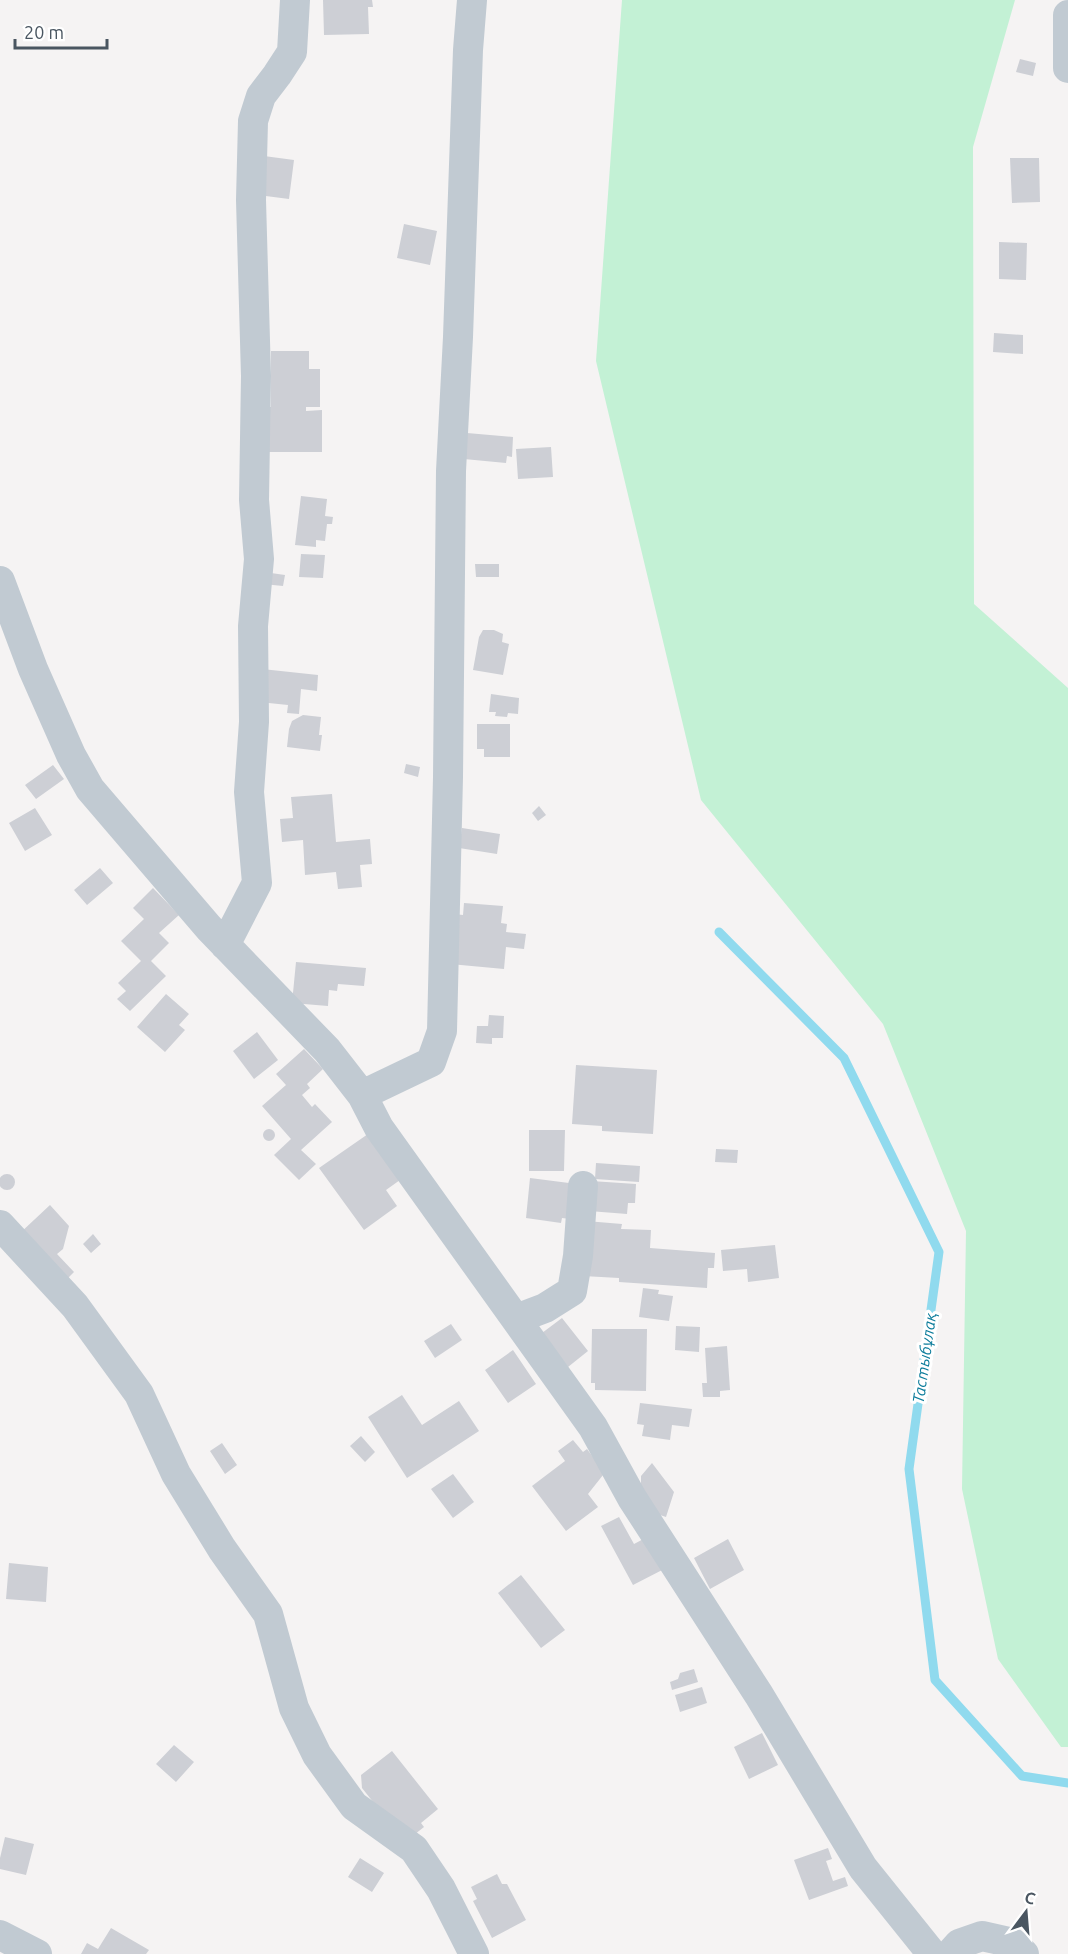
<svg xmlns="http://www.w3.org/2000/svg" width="1068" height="1954" font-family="Ubuntu,sans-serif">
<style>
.green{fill:#c3f1d5}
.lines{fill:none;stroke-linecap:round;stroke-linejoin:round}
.stream{stroke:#90daee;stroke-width:9}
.building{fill:#cdcfd5}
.minor{stroke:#c1cad2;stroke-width:30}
.labels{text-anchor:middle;stroke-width:6;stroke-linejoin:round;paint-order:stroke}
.water-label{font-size:16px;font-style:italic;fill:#0c7c9b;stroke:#fff}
</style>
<rect width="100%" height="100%" fill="#f5f3f3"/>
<path class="green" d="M 622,0 L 1015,0 L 973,147 L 974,604 L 1068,688 L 1068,1747 L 1061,1747 L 998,1659 L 962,1489 L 966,1231 L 883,1024 L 701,800 L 596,361 Z"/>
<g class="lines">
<path class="stream" d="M 719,932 L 844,1058 L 939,1252 L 909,1469 L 935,1680 L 1022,1776 L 1068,1783"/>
</g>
<path class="building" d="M 323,0 L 372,0 L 373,7 L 368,7 L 369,34 L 324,35 Z
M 1020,59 L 1036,63 L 1033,76 L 1016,72 Z
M 264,156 L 294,160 L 289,199 L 258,195 Z
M 1010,158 L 1039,158 L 1040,202 L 1012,203 Z
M 404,224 L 437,231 L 430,265 L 397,258 Z
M 999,242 L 1027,243 L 1026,280 L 999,279 Z
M 994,333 L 1023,335 L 1023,354 L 993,352 Z
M 271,351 L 309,351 L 309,369 L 320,369 L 320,407 L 306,407 L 306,411 L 322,410 L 322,452 L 267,452 L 267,407 L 271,407 Z
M 467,433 L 513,437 L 512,457 L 507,456 L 506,463 L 464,459 Z
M 551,447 L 553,477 L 518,479 L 516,449 Z
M 301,496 L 327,499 L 325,516 L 333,517 L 332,524 L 327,524 L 325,541 L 316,540 L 316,547 L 295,545 Z
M 301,554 L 325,555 L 323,578 L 299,577 Z
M 475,564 L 499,564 L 499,577 L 476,577 Z
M 264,572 L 285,575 L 283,586 L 263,584 Z
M 483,630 L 494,630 L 503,634 L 502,642 L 509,644 L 503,675 L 473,670 L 479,637 Z
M 262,669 L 318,675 L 317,691 L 301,689 L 299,714 L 287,713 L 288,705 L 259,702 Z
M 491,694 L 519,698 L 518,714 L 508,713 L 507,717 L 495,716 L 496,712 L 489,712 Z
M 303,715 L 321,717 L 319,735 L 322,735 L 320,751 L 287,747 L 289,729 L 292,721 Z
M 477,724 L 510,724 L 510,757 L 484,757 L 484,749 L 477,749 Z
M 406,764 L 420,767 L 418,777 L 404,773 Z
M 53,765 L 64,779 L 36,799 L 25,785 Z
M 332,794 L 336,842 L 370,839 L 372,864 L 360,865 L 362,887 L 338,889 L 336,872 L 305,875 L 303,840 L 282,842 L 280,819 L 293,818 L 291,797 Z
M 539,806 L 546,815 L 538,821 L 532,813 Z
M 35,808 L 52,835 L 25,851 L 9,823 Z
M 462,828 L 500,834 L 497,854 L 459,848 Z
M 100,868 L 113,883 L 87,905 L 74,890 Z
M 153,888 L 179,915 L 159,933 L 169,943 L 151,961 L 166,976 L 130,1011 L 117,999 L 126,991 L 118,983 L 141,961 L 121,941 L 144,919 L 133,908 Z
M 464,903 L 503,906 L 501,923 L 507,924 L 506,932 L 526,934 L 524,949 L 506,947 L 504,969 L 450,964 L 454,914 L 463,915 Z
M 296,962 L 366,968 L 364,986 L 338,984 L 337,991 L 329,990 L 328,1006 L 292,1003 Z
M 166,994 L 189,1014 L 179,1025 L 185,1030 L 165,1052 L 137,1027 Z
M 489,1015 L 504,1016 L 503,1038 L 492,1038 L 492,1044 L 476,1043 L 477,1026 L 488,1026 Z
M 257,1032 L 278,1060 L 254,1079 L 233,1051 Z
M 304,1049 L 323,1069 L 307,1084 L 310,1088 L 302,1095 L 312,1107 L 315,1104 L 332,1122 L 301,1150 L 316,1164 L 299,1180 L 274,1155 L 291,1139 L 262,1106 L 286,1085 L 276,1074 Z
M 576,1065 L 657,1070 L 653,1134 L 602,1131 L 602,1126 L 572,1124 Z
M263 1135a6 6 0 1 1 12 0a6 6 0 1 1-12 0Z
M 529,1130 L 565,1130 L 564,1171 L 529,1171 Z
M 368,1134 L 400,1180 L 386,1190 L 397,1206 L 364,1230 L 319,1168 Z
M 716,1149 L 738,1150 L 737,1163 L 715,1162 Z
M 596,1163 L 640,1166 L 639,1182 L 595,1179 Z
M-1 1182a8 8 0 1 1 16 0a8 8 0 1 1-16 0Z
M 530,1178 L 569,1183 L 570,1219 L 562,1218 L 561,1223 L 526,1218 Z
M 591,1181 L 636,1184 L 635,1203 L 628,1203 L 627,1214 L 589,1211 Z
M 50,1205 L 69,1226 L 63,1249 L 57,1254 L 74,1272 L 64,1282 L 19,1234 Z
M 586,1221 L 622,1224 L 621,1229 L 651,1230 L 650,1248 L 715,1253 L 714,1268 L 708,1268 L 707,1288 L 619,1282 L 619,1278 L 583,1276 Z
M 93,1234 L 101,1244 L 91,1253 L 83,1244 Z
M 775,1245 L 779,1278 L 748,1282 L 747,1269 L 723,1271 L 721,1250 Z
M 643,1288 L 659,1290 L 658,1294 L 673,1296 L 669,1321 L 639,1317 Z
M 562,1318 L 588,1351 L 568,1367 L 542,1333 Z
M 451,1324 L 462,1340 L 435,1358 L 424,1341 Z
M 676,1326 L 700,1327 L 699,1352 L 675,1350 Z
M 592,1329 L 647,1329 L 646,1391 L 595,1390 L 595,1383 L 591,1383 Z
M 727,1346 L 730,1390 L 720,1391 L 720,1397 L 703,1397 L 702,1383 L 707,1383 L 705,1348 Z
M 513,1350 L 536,1384 L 508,1403 L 485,1370 Z
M 402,1395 L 422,1425 L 459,1401 L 479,1431 L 407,1478 L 368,1417 Z
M 640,1403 L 692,1409 L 689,1427 L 672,1425 L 670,1440 L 642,1436 L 644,1425 L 637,1424 Z
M 361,1436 L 375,1452 L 365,1462 L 350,1446 Z
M 573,1440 L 583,1452 L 587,1449 L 602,1469 L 603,1475 L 588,1494 L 598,1507 L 566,1531 L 532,1486 L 565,1461 L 558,1451 Z
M 222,1443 L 237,1465 L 225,1474 L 210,1451 Z
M 652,1463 L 674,1492 L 666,1517 L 654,1513 L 641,1488 L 641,1476 Z
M 453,1474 L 474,1502 L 453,1518 L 431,1489 Z
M 619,1517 L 634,1544 L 651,1535 L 668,1567 L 633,1585 L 601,1526 Z
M 728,1539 L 744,1570 L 710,1589 L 694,1558 Z
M 9,1563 L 48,1567 L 46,1602 L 6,1599 Z
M 521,1575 L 565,1630 L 541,1648 L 498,1593 Z
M 694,1669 L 698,1682 L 672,1690 L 670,1682 L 678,1679 L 680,1673 Z
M 702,1687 L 707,1703 L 680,1712 L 675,1695 Z
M 762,1733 L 778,1765 L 749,1779 L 734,1747 Z
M 174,1745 L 194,1762 L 176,1782 L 156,1764 Z
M 392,1751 L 438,1809 L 421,1823 L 424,1827 L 405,1842 L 362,1788 L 361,1775 Z
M 5,1837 L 34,1844 L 26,1875 L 0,1869 L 0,1858 Z
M 828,1848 L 832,1859 L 826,1861 L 833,1881 L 845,1877 L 848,1886 L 809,1900 L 794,1860 Z
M 360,1858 L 384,1873 L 372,1892 L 348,1877 Z
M 497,1874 L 502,1884 L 507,1884 L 526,1920 L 492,1938 L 473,1901 L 477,1899 L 471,1887 Z
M 111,1928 L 149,1950 L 146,1954 L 81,1954 L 87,1943 L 98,1949 Z"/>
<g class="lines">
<path class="minor" d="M 1068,15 L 1068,68
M 0,581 L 33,669 L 71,755 L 90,789 L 209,928 L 327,1050 L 362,1095 L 379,1128 L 593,1427 L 632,1498 L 759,1695 L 863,1868 L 932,1954
M 225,945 L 257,883 L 249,792 L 254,722 L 253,626 L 259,559 L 254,500 L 256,376 L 251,200 L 253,121 L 261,96 L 277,75 L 292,52 L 295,0
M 362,1095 L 431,1062 L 442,1031 L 448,777 L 451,471 L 458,337 L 468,50 L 472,0
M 0,1225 L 75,1306 L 139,1394 L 176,1474 L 222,1549 L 268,1614 L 294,1708 L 317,1755 L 354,1806 L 414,1849 L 441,1889 L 474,1954
M 516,1319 L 545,1308 L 572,1291 L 578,1256 L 583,1186
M 0,1935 L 37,1954
M 950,1954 L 959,1944 L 982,1936 L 1013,1943 L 1024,1954"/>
</g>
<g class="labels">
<g class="water-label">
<text transform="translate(924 1358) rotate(-82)" y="6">Тастыбұлақ</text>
</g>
</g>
<g transform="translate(1026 1912) rotate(16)" stroke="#ffffff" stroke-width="4.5" paint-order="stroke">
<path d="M0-4.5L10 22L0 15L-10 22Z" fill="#4a5661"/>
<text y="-9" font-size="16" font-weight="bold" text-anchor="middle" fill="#4a5661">С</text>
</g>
<path d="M15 39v9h92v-9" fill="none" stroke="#4a5661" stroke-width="3"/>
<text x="24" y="39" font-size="18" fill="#4a5661" stroke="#ffffff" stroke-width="4.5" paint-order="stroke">20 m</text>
</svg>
